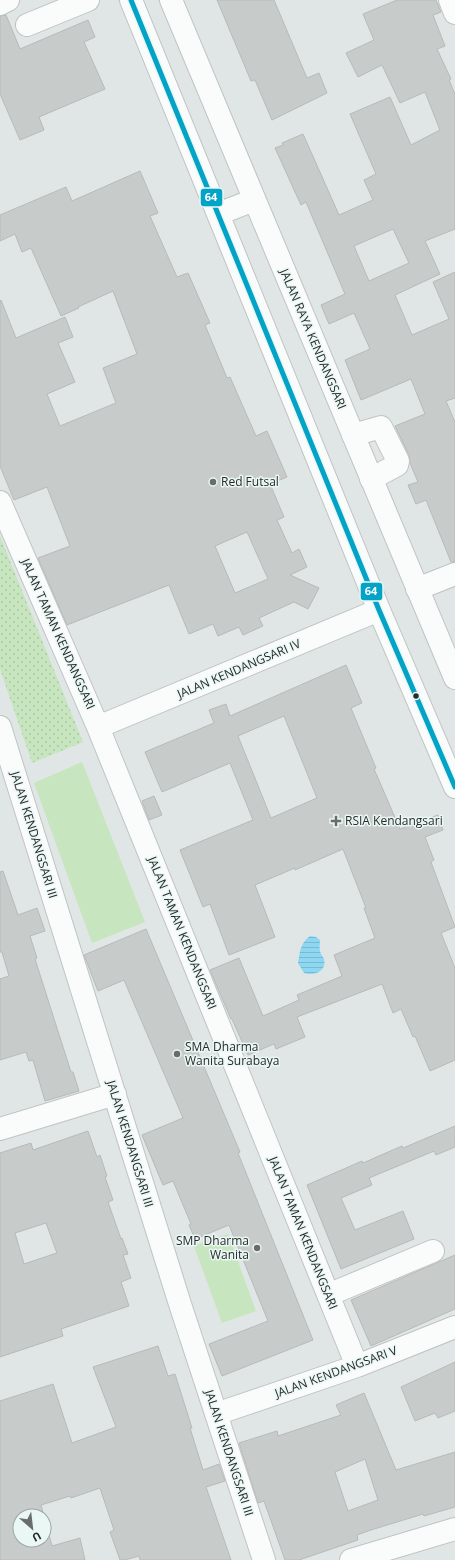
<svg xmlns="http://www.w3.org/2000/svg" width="455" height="1560" font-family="'Open Sans',sans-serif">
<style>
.green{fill:#c7e5be}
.garden{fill:url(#garden-dots)}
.water{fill:url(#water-rules)}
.building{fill:#c7ccca;stroke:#b6bbb9;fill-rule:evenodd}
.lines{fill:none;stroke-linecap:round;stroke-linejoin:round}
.minor-casing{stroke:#bfc4c3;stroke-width:24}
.major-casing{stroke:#bfc4c3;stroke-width:24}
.minor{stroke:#fafbfb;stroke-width:22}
.major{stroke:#fafbfb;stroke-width:22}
.bus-1-casing{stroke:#eaf7f4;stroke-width:8}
.bus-1{stroke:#02a3c6;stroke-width:5}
.poi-dot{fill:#686d6c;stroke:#eaf7f4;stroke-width:1.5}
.bus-dot{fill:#272c2b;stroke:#eaf7f4;stroke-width:1.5}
.labels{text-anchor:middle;stroke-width:3;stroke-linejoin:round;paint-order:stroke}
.street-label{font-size:12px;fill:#272c2b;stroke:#eaf7f4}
.poi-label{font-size:12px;fill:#272c2b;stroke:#eaf7f4;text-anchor:start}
.line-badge{stroke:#eaf7f4;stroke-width:1.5}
.badge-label{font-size:11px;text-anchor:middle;font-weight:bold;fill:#fff}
</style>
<defs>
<pattern id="garden-dots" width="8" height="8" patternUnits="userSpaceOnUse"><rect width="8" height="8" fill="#c7e5be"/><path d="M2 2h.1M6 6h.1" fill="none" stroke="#abc5a3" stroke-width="1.8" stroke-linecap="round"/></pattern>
<pattern id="water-rules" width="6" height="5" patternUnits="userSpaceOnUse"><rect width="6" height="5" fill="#8dd7f3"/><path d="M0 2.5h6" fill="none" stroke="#7ab9d0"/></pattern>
</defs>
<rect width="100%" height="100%" fill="#e0e6e5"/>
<path class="green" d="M 82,762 L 145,922 L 92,943 L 34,783 Z
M 228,1234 L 256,1311 L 222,1323 L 194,1246 Z"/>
<path class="garden" d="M 0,536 L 83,742 L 32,763 L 0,669 Z"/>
<path class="water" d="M 310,936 L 316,937 L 320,940 C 320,944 319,947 320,950 C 320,954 323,956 324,959 C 327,972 314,976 304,973 L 298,963 C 300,952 300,943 310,936 Z"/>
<path class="building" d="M 217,0 L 274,0 L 307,78 L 319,73 L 327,93 L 272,120 L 255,80 L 251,81 Z
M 397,0 L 436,0 L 441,12 L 433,15 L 445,46 L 437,49 L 451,79 L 449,80 L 455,94 L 455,229 L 425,241 L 440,274 L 395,295 L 412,335 L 449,319 L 433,282 L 455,272 L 455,398 L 446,401 L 455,422 L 455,562 L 451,562 L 426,500 L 416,504 L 408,485 L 418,482 L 410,463 L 409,455 L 395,426 L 425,414 L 411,379 L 361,400 L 345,360 L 370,349 L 354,313 L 329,324 L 321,305 L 345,294 L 306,202 L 301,205 L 275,148 L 283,145 L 282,143 L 303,134 L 339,215 L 373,200 L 364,180 L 376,174 L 350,114 L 390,97 L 411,145 L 440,130 L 425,92 L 400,103 L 382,65 L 358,77 L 346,53 L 374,40 L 363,14 ZM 393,229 L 409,263 L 369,281 L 354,246 Z
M 6,15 L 20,49 L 88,20 L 95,37 L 84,42 L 105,89 L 39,117 L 44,130 L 20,140 L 0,94 L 0,16 Z
M 140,171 L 158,213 L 150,216 L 177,277 L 188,273 L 210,323 L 205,325 L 227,378 L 230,377 L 256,436 L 267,431 L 287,477 L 270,484 L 284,517 L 277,520 L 292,553 L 299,549 L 307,567 L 290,575 L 319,588 L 308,609 L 294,602 L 259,618 L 263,626 L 243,635 L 239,627 L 218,636 L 213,624 L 189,634 L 169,585 L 67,625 L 38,558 L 70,546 L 47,487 L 14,500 L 0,466 L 0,301 L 1,300 L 16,338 L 65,317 L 73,337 L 58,343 L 75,382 L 47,394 L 60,426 L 116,403 L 103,368 L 137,354 L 113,291 L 78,307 L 79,308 L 61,316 L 31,248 L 22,252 L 15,234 L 0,241 L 0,215 L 66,187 L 72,201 ZM 247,532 L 268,579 L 235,593 L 215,546 Z
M 346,665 L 362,703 L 351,708 L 376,768 L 374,769 L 400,829 L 438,815 L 443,830 L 425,837 L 434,860 L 431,862 L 455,927 L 441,933 L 455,968 L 455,1060 L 430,1071 L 415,1036 L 413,1037 L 401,1009 L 393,1013 L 382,984 L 297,1017 L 305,1037 L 276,1049 L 274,1044 L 248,1055 L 232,1019 L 231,1019 L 210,970 L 239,958 L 263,1016 L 299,1000 L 297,995 L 342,976 L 334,955 L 375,938 L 364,908 L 366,908 L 343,849 L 295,870 L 295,868 L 255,885 L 275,937 L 229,955 L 210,904 L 203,907 L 180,850 L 253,820 L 230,763 L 162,792 L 145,752 L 214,723 L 209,710 L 226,704 L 230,716 ZM 284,716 L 317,798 L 271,818 L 238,736 Z
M 154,796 L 162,815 L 149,820 L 142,801 Z
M 3,871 L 18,915 L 37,908 L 45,931 L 30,936 L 37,958 L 35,959 L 71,1072 L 73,1072 L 79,1091 L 45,1101 L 33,1060 L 29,1061 L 26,1052 L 0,1060 L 0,979 L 9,976 L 2,952 L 0,952 L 0,872 Z
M 146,929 L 240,1152 L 238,1153 L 313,1340 L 222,1376 L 209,1344 L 268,1321 L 229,1225 L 195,1239 L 189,1225 L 191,1224 L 173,1181 L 163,1185 L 142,1135 L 183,1118 L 124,980 L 98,991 L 84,955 Z
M 455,1126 L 455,1147 L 436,1155 L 434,1151 L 369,1178 L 372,1185 L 341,1198 L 355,1230 L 403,1211 L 414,1239 L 341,1269 L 307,1185 L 362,1161 L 363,1163 L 402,1146 L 403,1148 Z
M 88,1131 L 97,1157 L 100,1155 L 107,1176 L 105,1177 L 113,1200 L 108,1202 L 121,1239 L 122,1238 L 128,1254 L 123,1255 L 131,1278 L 121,1282 L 129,1306 L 61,1329 L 63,1336 L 0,1357 L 0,1153 L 31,1143 L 33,1150 ZM 46,1223 L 57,1253 L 24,1264 L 15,1233 Z
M 455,1255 L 455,1309 L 371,1346 L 351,1300 Z
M 158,1346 L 168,1376 L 175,1374 L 192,1428 L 190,1428 L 203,1470 L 219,1464 L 225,1481 L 206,1487 L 231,1560 L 140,1560 L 139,1556 L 125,1560 L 120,1560 L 110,1532 L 114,1530 L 100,1488 L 71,1498 L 70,1496 L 41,1505 L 44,1516 L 20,1516 L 20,1540 L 44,1540 L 44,1516 L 52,1546 L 80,1538 L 85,1560 L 0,1560 L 0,1401 L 53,1384 L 72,1443 L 116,1427 L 93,1367 Z
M 455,1362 L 455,1411 L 438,1418 L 435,1413 L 415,1421 L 401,1387 Z
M 364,1393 L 396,1470 L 455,1452 L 455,1507 L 424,1516 L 423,1514 L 371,1530 L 357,1535 L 358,1540 L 299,1560 L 285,1560 L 264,1501 L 258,1503 L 239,1443 L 277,1431 L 278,1436 L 341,1415 L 336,1405 ZM 365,1459 L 378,1500 L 348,1511 L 335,1472 Z"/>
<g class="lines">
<g class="minor-casing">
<path id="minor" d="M 450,0 L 455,13
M 0,4 L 8,0
M 27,25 L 88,0
M 353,435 L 381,427 L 398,461 L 397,465 L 371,479
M 0,502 L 98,727 L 357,1366
M 417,589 L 455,574
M 0,727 L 179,1301 L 264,1560
M 98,727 L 379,610
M 0,1129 L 115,1094
M 328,1295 L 433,1251
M 216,1414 L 357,1366 L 455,1327
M 351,1560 L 455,1529"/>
</g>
<g class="major-casing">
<path id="major" d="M 131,0 L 379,610 L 455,787
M 171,0 L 455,678
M 218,214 L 254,200"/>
</g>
<use href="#minor" class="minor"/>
<use href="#major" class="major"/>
<g class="bus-1-casing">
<path id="bus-1" d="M 131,0 L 379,610 L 455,787"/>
</g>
<use href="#bus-1" class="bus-1"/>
</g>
<g class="poi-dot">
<circle cx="213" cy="482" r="4"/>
<path d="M334 815h4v4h4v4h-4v4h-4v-4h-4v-4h4z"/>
<circle cx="177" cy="1054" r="4"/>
<circle cx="257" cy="1248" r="4"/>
</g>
<circle class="bus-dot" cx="416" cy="696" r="3.5"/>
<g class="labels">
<g class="street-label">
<text transform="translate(313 339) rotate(67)" y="4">JALAN RAYA KENDANGSARI</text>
<text transform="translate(58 634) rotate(66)" y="4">JALAN TAMAN KENDANGSARI</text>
<text transform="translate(239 669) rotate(-23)" y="4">JALAN KENDANGSARI IV</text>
<text transform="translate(34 835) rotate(73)" y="4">JALAN KENDANGSARI III</text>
<text transform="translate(182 933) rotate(68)" y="4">JALAN TAMAN KENDANGSARI</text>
<text transform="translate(130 1144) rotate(73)" y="4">JALAN KENDANGSARI III</text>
<text transform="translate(303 1233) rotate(68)" y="4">JALAN TAMAN KENDANGSARI</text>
<text transform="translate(336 1372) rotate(-20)" y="4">JALAN KENDANGSARI V</text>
<text transform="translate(229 1453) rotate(72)" y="4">JALAN KENDANGSARI III</text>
</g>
<g class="poi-label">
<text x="221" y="486">Red Futsal</text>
<text x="345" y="825">RSIA Kendangsari</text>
<text x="185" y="1051">SMA Dharma<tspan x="185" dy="14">Wanita Surabaya</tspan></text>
<text x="249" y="1245" text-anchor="end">SMP Dharma<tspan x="249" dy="14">Wanita</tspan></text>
</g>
</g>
<g class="line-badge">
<rect x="200" y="188" width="23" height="19" rx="4" fill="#02a3c6"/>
<rect x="360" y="582" width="23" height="19" rx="4" fill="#02a3c6"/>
</g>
<g class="badge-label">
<text x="211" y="201">64</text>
<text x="371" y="595">64</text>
</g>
<g transform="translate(32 1528) rotate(152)"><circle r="19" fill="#eaf7f4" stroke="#9ca6a4"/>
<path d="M0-3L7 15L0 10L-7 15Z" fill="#686d6c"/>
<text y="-6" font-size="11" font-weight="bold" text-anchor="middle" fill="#272c2b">U</text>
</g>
</svg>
